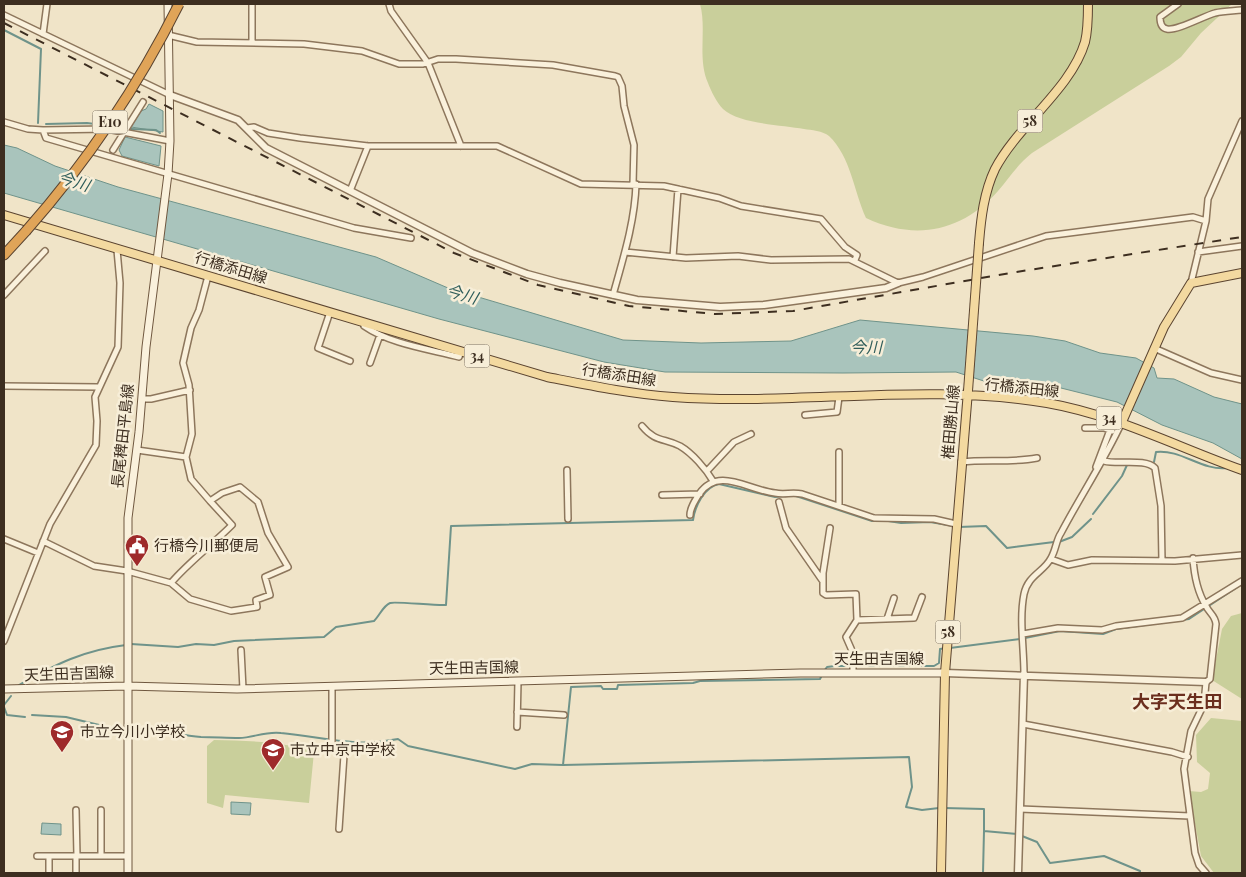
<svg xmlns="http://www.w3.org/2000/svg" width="1246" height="877" font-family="'Playfair Display','Noto Sans JP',serif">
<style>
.green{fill:#c9cf9b}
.water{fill:#a9c4bc;stroke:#6f938a}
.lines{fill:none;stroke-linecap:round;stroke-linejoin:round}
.stream{stroke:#6f938a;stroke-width:2}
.minor-casing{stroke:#8d765c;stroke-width:8}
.tertiary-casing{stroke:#8d765c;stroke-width:9}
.secondary-casing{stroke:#6f573f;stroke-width:9}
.primary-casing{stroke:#5b4430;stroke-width:10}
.motorway-casing{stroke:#5b4430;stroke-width:11}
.minor{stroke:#faf1dc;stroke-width:5}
.tertiary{stroke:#faf1dc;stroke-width:6}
.secondary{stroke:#faf1dc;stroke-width:7}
.primary{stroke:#f3d9a0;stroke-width:8}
.motorway{stroke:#e0a458;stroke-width:9}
.rail{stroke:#3d2e20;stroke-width:2;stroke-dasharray:9 9;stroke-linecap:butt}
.primary-bridge-casing{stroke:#5b4430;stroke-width:10;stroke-linecap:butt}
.motorway-bridge-casing{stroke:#5b4430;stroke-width:11;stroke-linecap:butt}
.primary-bridge{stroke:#f3d9a0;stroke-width:8}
.motorway-bridge{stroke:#e0a458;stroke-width:9}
.labels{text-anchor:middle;stroke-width:5;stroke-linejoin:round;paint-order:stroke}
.shield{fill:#f7eed8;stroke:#756857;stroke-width:1}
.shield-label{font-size:14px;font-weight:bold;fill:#3d2e20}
.street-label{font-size:15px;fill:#3d2e20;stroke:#f7eed8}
.poi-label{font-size:15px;fill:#3d2e20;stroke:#f7eed8;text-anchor:start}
.water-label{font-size:16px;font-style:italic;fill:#2f5d5a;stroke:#f7eed8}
.quarter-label{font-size:18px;font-weight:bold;fill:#6b2e1e;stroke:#f7eed8}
</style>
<rect width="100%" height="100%" fill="#f0e4c8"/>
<path class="green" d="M 700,4 L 1232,4 L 1201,33 L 1181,57 L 1169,66 L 1032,153 C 1018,164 1009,178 998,191 C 962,232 915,241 866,218 C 854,192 851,157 829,136 C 823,131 811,130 804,129 C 782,125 739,124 723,109 C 717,103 711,91 708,83 C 697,58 707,29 700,4 Z
M 1242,613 L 1242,699 L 1212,680 L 1222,629 L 1231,616 Z
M 1211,718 L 1242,721 L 1242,873 L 1214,873 L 1201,856 L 1189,791 L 1201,792 L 1208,789 L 1210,773 L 1197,762 L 1196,735 Z
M 214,740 C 248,741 282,741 314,752 L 309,803 L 225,795 L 223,808 L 207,803 L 207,746 Z"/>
<path class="water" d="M 149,104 L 163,111 L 163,132 L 131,127 L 141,111 L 146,109 Z
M 125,137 L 161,146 L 159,166 L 122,156 L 119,150 Z
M 4,145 L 17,148 L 55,166 L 118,187 L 376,257 L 448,288 L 623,340 L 701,343 L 791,341 L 860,320 L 1033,336 L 1065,341 L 1100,353 L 1136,358 L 1154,368 L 1157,378 L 1174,379 L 1214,397 L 1242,404 L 1242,459 L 1213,443 L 1162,425 L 1117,402 L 1057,387 L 991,381 L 990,383 L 956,372 L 843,373 L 665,372 L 604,362 L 439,319 L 4,193 Z
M 231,802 L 251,803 L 250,815 L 231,814 Z
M 42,823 L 61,824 L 61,835 L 41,834 Z"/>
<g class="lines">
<path class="stream" d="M 4,30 L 41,49 L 38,123
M 46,124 L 87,123 L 103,125
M 110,126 L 123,128
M 131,129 L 156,130 L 160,133
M 1154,462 L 1156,452 C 1181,449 1202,471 1227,468
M 796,496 L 872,521 L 882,520 L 901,523 L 930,522 L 954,526
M 1093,514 L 1122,476 L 1127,465
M 959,527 L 986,526 L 1007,548 L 1054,542
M 1059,542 L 1072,537 L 1091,519
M 1025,638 L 1060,631 L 1103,634 L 1116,629 L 1189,619 L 1242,584
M 131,644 L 178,647 L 196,644 L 214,645 L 234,641 L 324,637 L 336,627 L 374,621 C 380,615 383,606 390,603 C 394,601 437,606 446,605 L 451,526 L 693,520 C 695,506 704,487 719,484 L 775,497 L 784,496
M 950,648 L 1020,639
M 824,671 L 827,667 L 835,666 L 934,666 L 939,663 L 940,649 L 946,648
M 19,685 C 56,664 84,650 126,645
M 4,705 L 11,696
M 4,707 L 7,715 L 25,717
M 32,715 L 66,717 L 120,730
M 133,729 C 156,729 178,735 201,737 C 214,737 227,738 239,738 C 253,738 265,731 281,733 C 324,737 354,748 398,739 L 408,746 L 515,769 L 532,764 L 563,765 L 909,757 L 912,787 L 906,807 L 922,810 L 939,808
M 563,765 L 571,687 L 601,686 L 603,689 L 617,689 L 618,685 L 693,683 L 700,681 L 820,679 L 822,675
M 944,808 L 984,809 L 984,831
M 1022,836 L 1037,842 L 1050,863 L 1104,856 L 1140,871 L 1140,873
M 983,873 L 984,831 L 1017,834"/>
<g class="minor-casing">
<path id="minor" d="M 389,4 L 391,11 L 428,63 L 461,146
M 1178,4 L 1160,17 C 1160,22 1161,28 1167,29 C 1177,31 1204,16 1215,13 C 1224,11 1233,11 1242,10
M 4,15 L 170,95
M 43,34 L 47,4
M 168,35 L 197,42 L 304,44 L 362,51 L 399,64 L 423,64 L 438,59 L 456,59 L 553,65 L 615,76 L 618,77 L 622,86 L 624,106 L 634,145 L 633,184
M 252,43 L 252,4
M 4,122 L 28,129 L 43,130 L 46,138 L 354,228 L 411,238
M 247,128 L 254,127 L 268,133 L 300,138 L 368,146 L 497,146 L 581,184 L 664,186 L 719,198 L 741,206 L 821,219 L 845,247 L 857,255 L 855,260
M 43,130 L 107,129 L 170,141
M 113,150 L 143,102
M 350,191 L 368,146
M 625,252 L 686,258 L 738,256 L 771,260 L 849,259 L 898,283 L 923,277 L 1046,236 L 1193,217 L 1206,221
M 1198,252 L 1242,246
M 673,257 L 678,189
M 1191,283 L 1206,221 L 1208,199 L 1242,121
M 4,295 L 45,251
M 613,295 C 623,259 635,221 636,184
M 330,312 L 318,348 L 350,361
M 365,323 L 364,326 C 390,344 428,349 459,357 L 461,351
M 1154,348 L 1211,373 L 1242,380
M 370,363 L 380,335
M 4,386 L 98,387
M 142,399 L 151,399 L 190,390
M 805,415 L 837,412 L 839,397
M 642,426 C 655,442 664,438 680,446 C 692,453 706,469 713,481
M 1085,428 L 1104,428 L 1112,431
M 839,452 L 839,506
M 186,457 L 192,434 L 189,385 L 183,363 L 191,328 L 199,310 L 208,276
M 1104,461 C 1118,465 1145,458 1155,468 L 1161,506 L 1162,561
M 961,462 C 987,459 1010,463 1037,458
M 1096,467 L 1110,430
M 567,470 L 568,519
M 707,471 L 734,442 L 751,434
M 662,495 L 700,494
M 779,502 L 786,528 L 822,580
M 690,515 C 690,507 695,501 699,494 C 719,466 747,490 775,493 C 784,495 792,492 802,494 L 874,518 L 934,519 L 956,524
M 830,528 L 823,573 L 823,593 L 826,595 L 856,594 L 857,620 L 846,637 L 853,653 L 853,672
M 4,539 L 38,553
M 43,541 L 94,566 L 127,571 L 171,583 L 190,599 L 231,611 L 257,607 L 256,600 L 270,595 L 265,577 L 288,567 L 268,533 L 258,502 L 240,487 L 222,493 L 210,501 L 191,479 L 186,457 L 137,450
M 1193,558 C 1194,574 1198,593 1206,606 C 1209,613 1215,615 1216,624 L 1210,679 L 1206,682 L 1204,704 L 1191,731 L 1184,769 L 1195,853 L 1199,865 L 1206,873
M 1051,559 L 1068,565 L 1092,560 L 1175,561 L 1242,555
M 171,583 C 189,562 212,545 232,525 L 210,501
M 887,619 L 894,598
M 857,620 L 914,618 L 922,597
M 1023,634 L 1058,628 L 1102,630 L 1116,626 L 1182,618 L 1242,581
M 4,641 L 50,524 L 96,445 L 97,421 L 95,397 L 118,347 L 120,283 L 117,250
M 241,650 L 243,689
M 1024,674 C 1024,648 1019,619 1024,594 C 1028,575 1044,572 1051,558 C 1056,550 1056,540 1061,533 C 1081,495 1104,461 1122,422
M 332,686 L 332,746 L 341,747 L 344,755 L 339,829
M 517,712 L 564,715
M 1023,724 L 1172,752 L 1188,757
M 517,727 L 518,681
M 1020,809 L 1190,816
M 76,810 L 77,856
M 101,810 L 101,856
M 37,856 L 128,856
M 49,856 L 49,873
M 76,873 L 76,856"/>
</g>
<g class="tertiary-casing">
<path id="tertiary" d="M 170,95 L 238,120 L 266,148 L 472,253 L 527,274 L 560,283 L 637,300 L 720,307 L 764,305 L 886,288 L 898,283
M 945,673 L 1206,682
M 1018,873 L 1024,674"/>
</g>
<g class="secondary-casing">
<path id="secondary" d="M 4,689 L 127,686 L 237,689 L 800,673 L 945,673
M 128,873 L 128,518 L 139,432 L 146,347 L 168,174 L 170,141 L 168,4"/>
</g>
<g class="primary-casing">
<path id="primary" d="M 4,215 L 547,377 C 588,385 631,394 673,397 C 796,406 925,382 1047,403 C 1116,415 1177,447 1242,470
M 979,243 C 981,218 984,192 995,169 C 1018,125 1071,89 1085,42 C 1088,30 1088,16 1088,4
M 1122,422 L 1164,327 L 1191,283 L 1242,273
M 941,873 L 945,673 L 968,391"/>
</g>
<g class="motorway-casing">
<path id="motorway" d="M 4,255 L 26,231"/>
</g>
<use href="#minor" class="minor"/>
<use href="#tertiary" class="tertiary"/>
<use href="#secondary" class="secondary"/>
<use href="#primary" class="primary"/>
<use href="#motorway" class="motorway"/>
<path class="rail" d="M 4,23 L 454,253 L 538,285 L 629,306 L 715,314 L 793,311 L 1016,272 L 1242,237"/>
<g class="primary-bridge-casing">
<path id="primary-bridge" d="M 968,391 L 979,243"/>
</g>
<g class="motorway-bridge-casing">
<path id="motorway-bridge" d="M 26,231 C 87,162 138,86 179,4"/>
</g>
<use href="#primary-bridge" class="primary-bridge"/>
<use href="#motorway-bridge" class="motorway-bridge"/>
</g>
<defs>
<g id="civic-pin" transform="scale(1.25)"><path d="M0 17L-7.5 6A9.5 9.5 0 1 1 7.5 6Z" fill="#9e2a2b" stroke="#f7eed8"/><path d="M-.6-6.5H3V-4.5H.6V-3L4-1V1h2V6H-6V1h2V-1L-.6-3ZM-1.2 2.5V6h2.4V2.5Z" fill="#fff"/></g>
<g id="school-pin" transform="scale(1.25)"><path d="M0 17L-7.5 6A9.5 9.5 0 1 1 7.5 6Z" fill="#9e2a2b" stroke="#f7eed8"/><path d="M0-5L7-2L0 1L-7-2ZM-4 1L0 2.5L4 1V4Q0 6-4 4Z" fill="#fff"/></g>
</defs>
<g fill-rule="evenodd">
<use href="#civic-pin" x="137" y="546"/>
<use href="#school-pin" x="62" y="732"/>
<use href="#school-pin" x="273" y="750"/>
</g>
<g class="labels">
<g class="shield">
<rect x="1017.5" y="109.5" width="25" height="23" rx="4"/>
<rect x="92.5" y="110.5" width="35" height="23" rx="4"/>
<rect x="464.5" y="344.5" width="25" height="23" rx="4"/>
<rect x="1096.5" y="406.5" width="25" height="23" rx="4"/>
<rect x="935.5" y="620.5" width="25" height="23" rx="4"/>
</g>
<g class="shield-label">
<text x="1030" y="126">58</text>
<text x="110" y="127">E10</text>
<text x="477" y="361">34</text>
<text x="1109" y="423">34</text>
<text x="948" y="637">58</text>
</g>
<g class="street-label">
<text transform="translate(231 268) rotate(17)" y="5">行橋添田線</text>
<text transform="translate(619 375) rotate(9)" y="5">行橋添田線</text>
<text transform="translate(1022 388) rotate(6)" y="5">行橋添田線</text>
<text transform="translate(951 422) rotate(-85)" y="5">椎田勝山線</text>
<text transform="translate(123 436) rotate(-84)" y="5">長尾稗田平島線</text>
<text x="879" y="664">天生田吉国線</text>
<text transform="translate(474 668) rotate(-1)" y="5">天生田吉国線</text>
<text transform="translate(69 674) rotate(-2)" y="5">天生田吉国線</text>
</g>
<g class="poi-label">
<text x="154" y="551">行橋今川郵便局</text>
<text x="80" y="737">市立今川小学校</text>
<text x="290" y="755">市立中京中学校</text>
</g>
<g class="water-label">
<text transform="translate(74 181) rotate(17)" y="6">今川</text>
<text transform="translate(462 294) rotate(16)" y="6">今川</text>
<text x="866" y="353">今川</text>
</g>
<g class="quarter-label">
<text x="1177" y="708">大字天生田</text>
</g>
</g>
<rect width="1246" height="877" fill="none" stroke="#3d2e20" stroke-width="10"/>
</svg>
